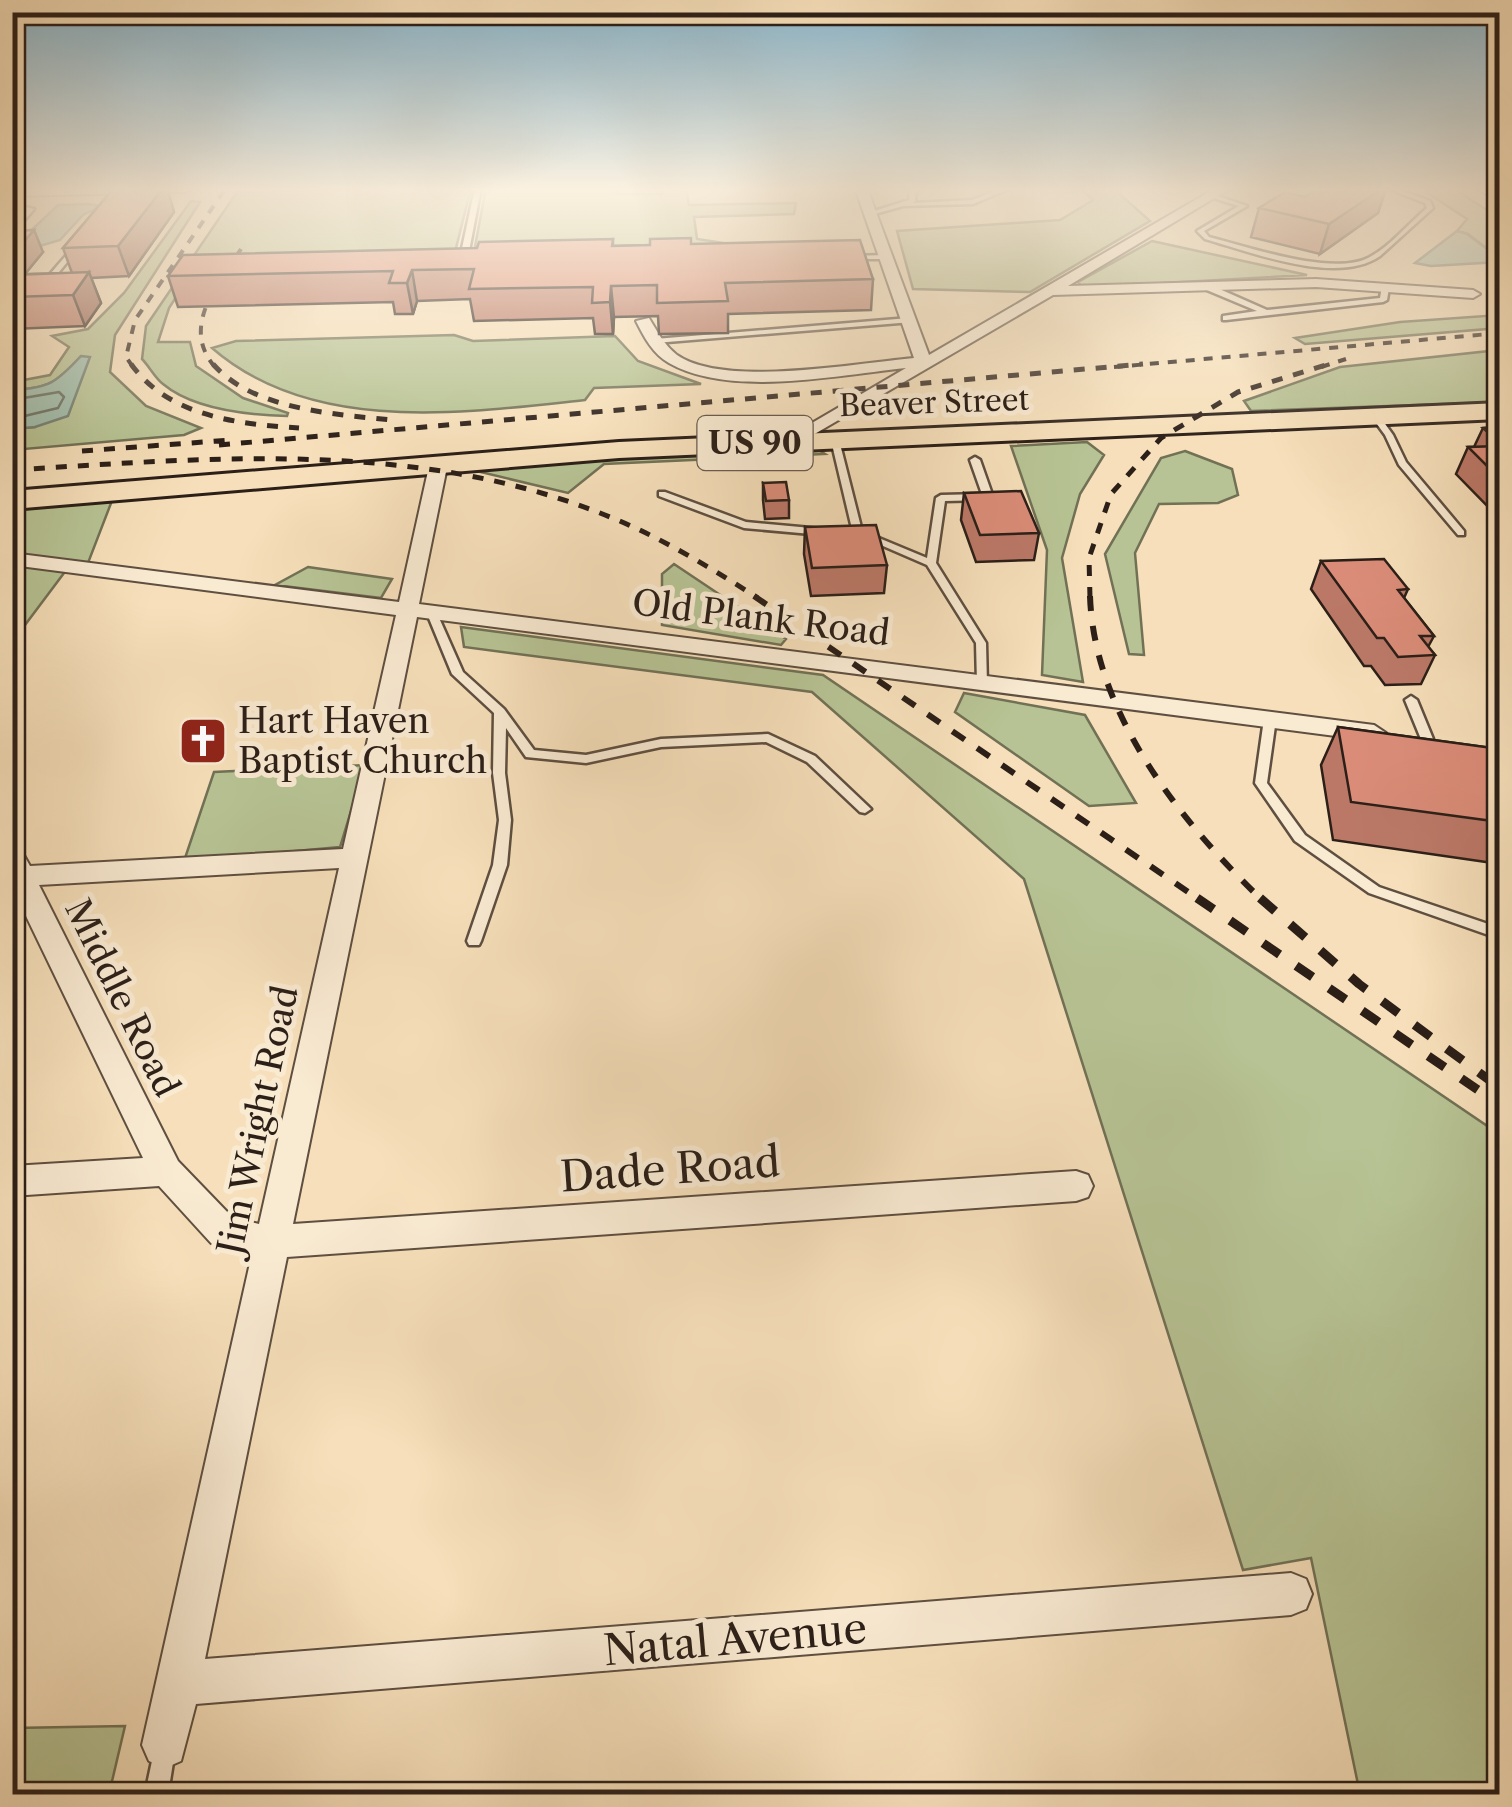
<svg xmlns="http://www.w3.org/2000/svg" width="1512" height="1807" font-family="'Libre Caslon Text',serif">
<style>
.green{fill:#b7c394;stroke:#717156;stroke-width:2.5}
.water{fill:#9dbdac;stroke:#6f7e71;stroke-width:2.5}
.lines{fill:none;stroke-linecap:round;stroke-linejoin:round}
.shore{stroke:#646e62;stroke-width:2.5}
.lane-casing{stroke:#5e4f40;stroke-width:5}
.street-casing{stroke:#5e4f40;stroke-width:4}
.primary-casing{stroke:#2b1f18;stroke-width:6}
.highway-casing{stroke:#2b1f18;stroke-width:4}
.lane{fill:#f9ead2;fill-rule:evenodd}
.street{fill:#f9ead2;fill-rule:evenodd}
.primary{fill:#f6dfba;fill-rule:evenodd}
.highway{fill:#f6dfba;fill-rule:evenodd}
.rail-far3{stroke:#2b1f18;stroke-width:4;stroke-dasharray:9 9;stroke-linecap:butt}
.rail-far2{stroke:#2b1f18;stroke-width:5;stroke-dasharray:11 11;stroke-linecap:butt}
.rail-far1{stroke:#2b1f18;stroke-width:6;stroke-dasharray:15 15;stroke-linecap:butt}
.rail{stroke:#2b1f18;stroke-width:9;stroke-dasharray:20 20;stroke-linecap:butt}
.wall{fill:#bb7867;stroke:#2b1f18;stroke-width:2.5}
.shaded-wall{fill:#996254;stroke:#2b1f18;stroke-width:2.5}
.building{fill:#da8c78;stroke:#2b1f18;stroke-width:2.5}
.labels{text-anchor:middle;stroke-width:10;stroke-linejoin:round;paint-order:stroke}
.far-street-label{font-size:30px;fill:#2b1f18;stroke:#f9ead2}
.shield{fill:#f9ead2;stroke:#695c50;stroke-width:2.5}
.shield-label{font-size:32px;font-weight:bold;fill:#2b1f18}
.street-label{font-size:35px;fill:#2b1f18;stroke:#f9ead2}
.poi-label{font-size:35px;fill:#2b1f18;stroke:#f9ead2;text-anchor:start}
.near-street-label{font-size:42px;fill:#2b1f18;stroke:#f9ead2}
</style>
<rect width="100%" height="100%" fill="#f6dfba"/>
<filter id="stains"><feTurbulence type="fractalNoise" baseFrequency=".002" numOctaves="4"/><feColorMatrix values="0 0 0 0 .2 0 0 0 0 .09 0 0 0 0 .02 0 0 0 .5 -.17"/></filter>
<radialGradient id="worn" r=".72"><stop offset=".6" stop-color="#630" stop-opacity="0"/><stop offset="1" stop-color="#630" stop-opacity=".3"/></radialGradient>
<path class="green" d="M 373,188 L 471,188 L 454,256 L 194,269 L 169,308 L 158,342 L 190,342 L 196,366 L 243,398 L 288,413 L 287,416 C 249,415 193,409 163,384 C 155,378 149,366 142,359 L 146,326 L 237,192 Z
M 486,188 L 616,188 L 617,194 L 662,194 L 663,188 L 686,188 L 689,205 L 796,203 L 794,214 L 694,217 L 697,239 L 730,244 L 473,257 Z
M 1080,188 L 1113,188 L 1150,221 L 1030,292 L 913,289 L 897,231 L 1060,220 L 1093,200 Z
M 1420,188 L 1453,188 L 1499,218 L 1499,258 L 1468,234 L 1457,231 L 1467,219 Z
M 191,201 L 200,202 L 115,335 L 110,372 L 146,406 L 201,428 L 184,435 L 13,450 L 13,429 L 35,427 L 81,356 C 56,383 49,388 13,390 L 13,382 L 50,375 L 69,347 L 52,336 L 88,329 L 124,293 Z
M 1152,241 L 1307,275 L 1109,286 L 1082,287 L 1078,282 Z
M 1499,315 L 1499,328 L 1305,344 L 1295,338 L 1400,322 Z
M 454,335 L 473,341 L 615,336 L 638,361 L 701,384 L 594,388 L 585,400 C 463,413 312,435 212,348 L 236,341 Z
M 1499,350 L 1499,402 L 1251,411 L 1244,401 L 1340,367 Z
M 1087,442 L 1104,455 L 1080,494 L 1062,558 L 1083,682 L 1042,675 L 1047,550 L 1011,446 Z
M 814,447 L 825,454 L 604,464 L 568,493 L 468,469 L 473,466 Z
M 1185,451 L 1232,469 L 1238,495 L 1218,503 L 1159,504 L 1135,553 L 1144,655 L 1129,654 L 1105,554 L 1161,458 Z
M 113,498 L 88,563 L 13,554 L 13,508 Z
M 13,563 L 67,569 L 25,625 L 13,626 Z
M 674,564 L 786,639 L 781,645 L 662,625 L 662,574 Z
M 308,567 L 392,579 L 381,598 L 275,585 Z
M 461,627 L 823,675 L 1499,1134 L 1499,1794 L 1360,1794 L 1311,1558 L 1243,1570 L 1024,879 L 812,692 L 464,647 Z
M 964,693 L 1085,715 L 1136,803 L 1089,806 L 955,712 Z
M 365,765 L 340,847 L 184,861 L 214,772 Z
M 125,1726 L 109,1794 L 13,1794 L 13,1728 Z"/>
<path class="water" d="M 88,204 L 101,206 L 83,215 L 60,240 L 30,249 L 25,236 L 58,205 Z
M 1457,231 L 1467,234 L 1499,258 L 1499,262 L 1431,266 L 1415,263 Z
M 81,356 L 90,357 L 68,416 L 35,427 L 13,429 L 13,390 C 49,388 56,383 81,356 Z"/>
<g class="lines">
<path class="shore" d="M 12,400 L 59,392 L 64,397 L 58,408 L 12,419"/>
<g class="lane-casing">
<path id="lane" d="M 475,188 L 481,188 L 466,267 L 462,269 L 458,267 Z
M 910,188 L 916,188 L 915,201 L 913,203 L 972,200 L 1003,188 L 1011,188 L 973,204 L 903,206 L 871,215 L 868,213 L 909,200 Z
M 1386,188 L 1395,188 L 1430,201 L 1433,208 L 1380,256 C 1337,286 1251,252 1205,239 L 1197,231 L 1239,206 L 1210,197 L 1212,194 L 1247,206 L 1204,231 L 1209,237 C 1248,247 1332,276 1368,258 C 1390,247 1408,224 1427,208 L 1425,203 Z
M 12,204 L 34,209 L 21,224 L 18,222 L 27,210 L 12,208 Z
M 76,244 L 81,245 L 37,299 L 12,300 L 12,296 L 32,295 Z
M 848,256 L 887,255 L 890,257 L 887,259 L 846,259 Z
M 1202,284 L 1208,284 L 1267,310 L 1380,298 L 1382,286 L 1389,288 L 1387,300 L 1383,302 L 1226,320 L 1223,320 L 1223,316 L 1257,311 L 1202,288 Z
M 909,318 L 913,320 L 912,322 L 655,343 L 651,341 L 655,339 Z
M 1372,414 L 1378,414 L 1393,435 L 1406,462 L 1464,531 L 1464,535 L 1458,535 L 1399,465 L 1385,435 L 1371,416 Z
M 835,437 L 839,440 L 862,531 L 927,558 L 936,498 L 941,495 L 982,494 L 970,460 L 975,457 L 980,460 L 993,497 L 988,500 L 945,501 L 936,563 L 986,643 L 987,685 L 983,686 L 977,683 L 976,643 L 927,565 L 853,533 L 831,440 Z
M 659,492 L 665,492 L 746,522 L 822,529 L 827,532 L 822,535 L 744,528 L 659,496 Z
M 431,608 L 436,611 L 463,672 L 504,709 L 534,750 L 586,755 L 661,739 L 768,734 L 815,756 L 871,809 L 865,813 L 860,812 L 807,762 L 766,742 L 661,747 L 586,763 L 526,757 L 506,728 L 505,773 L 511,820 L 507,865 L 481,941 L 479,945 L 469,945 L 467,941 L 493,865 L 499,820 L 493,773 L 494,713 L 452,674 L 426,611 Z
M 1411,696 L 1417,700 L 1433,739 L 1431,742 L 1427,743 L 1421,739 L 1405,700 Z
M 1270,715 L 1276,719 L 1267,783 L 1305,835 L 1379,887 L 1500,928 L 1500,939 L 1369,893 L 1295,841 L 1255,783 L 1264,719 Z
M 164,1739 L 172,1742 L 175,1750 L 168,1794 L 145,1794 L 156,1742 Z"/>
</g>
<g class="street-casing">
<path id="street" d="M 12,188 L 191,188 L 185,192 L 12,196 Z
M 855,188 L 867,188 L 929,355 L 1216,188 L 1231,188 L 1068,286 L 1316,279 L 1473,290 L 1480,294 L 1473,298 L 1316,287 L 1053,295 L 794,446 L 785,441 L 788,437 L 906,368 C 839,375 730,398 669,363 C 653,354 644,337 636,321 L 649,318 C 657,331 664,345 677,355 C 724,388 857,363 914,358 Z
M 439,457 L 448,462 L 419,604 L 1374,725 L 1386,733 L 1374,741 L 417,617 L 293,1224 L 1076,1171 L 1088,1175 L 1093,1186 L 1088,1197 L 1076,1201 L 287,1257 L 205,1659 L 1291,1573 L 1306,1579 L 1312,1594 L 1306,1609 L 1291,1615 L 196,1704 L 181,1761 L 165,1768 L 149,1761 L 142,1745 L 252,1254 L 211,1243 L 159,1186 L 12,1196 L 12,1166 L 143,1158 L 12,887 L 12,848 L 21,850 L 30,866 L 343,849 L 396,615 L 12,565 L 12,553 L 399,602 L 430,462 ZM 339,868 L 259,1224 L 233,1218 L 178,1161 L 39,885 Z"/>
</g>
<g class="primary-casing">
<path id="primary" d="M 1500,403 L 1500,419 L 619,458 L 12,509 L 12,491 L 619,442 Z"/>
</g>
<g class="highway-casing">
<path id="highway" d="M 1476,188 L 1500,188 L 1500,202 Z"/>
</g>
<use href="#lane" class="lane"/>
<use href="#street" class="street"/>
<use href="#primary" class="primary"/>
<use href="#highway" class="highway"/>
<path class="rail-far3" d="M 133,367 L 126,357 L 135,320 L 226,188
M 215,367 C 180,327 218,284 241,249
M 1114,367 L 1500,333
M 1321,367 L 1346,359"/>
<path class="rail-far2" d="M 131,364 C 169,417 239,424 299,428
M 213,364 C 253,410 335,414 391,420
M 219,445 L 1143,364
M 82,451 L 231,440
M 12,470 C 209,458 417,439 605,515 C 659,536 709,567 758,598
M 1090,598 L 1089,558 L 1111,494 L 1161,438 L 1238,392 L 1329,364"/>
<path class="rail-far1" d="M 754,596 L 1200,900
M 1090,596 C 1094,714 1181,822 1262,900"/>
<path class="rail" d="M 1197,898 L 1500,1105
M 1260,898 L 1359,984 L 1500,1088"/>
</g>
<path class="wall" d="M 114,188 L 167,188 L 174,212 L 129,276 L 91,278 L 101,303 L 85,326 L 12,329 L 12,231 L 43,252 L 25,274 L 72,273 L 63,248 Z
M 1319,188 L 1386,188 L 1378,213 L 1320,254 L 1251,237 L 1259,208 L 1305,197 Z
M 613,239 L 613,246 L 691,244 L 873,279 L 871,310 L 728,314 L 728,333 L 659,334 L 658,316 L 614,317 L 613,334 L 595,334 L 593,318 L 474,321 L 470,299 L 417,301 L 413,314 L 395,314 L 393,302 L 178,307 L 168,276 L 477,248 Z
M 1500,427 L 1500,518 L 1499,518 L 1456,474 L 1468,447 L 1474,447 L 1483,428 Z
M 763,483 L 789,500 L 789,518 L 765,519 L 763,500 Z
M 964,493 L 1039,533 L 1034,560 L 976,562 L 961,520 Z
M 805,527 L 887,565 L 884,593 L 811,596 L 804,554 Z
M 1321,561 L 1408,589 L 1404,598 L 1434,636 L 1428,647 L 1435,655 L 1421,684 L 1385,685 L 1371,666 L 1364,666 L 1311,589 Z
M 1338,727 L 1500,749 L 1500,864 L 1333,840 L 1321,765 Z"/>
<path class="shaded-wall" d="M 163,188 L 167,188 L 174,212 L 129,276 L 118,246 Z
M 1383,188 L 1386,188 L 1378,213 L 1320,254 L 1329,224 Z
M 34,230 L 43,252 L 20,280 L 12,262 L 12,255 Z
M 412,270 L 417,301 L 413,314 L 407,283 Z
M 89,272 L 101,303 L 85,326 L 73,295 Z
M 611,286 L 614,317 L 613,334 L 610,302 Z"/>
<path class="building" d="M 114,188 L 163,188 L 118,246 L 63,248 Z
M 1319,188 L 1383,188 L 1329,224 L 1259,208 L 1285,192 L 1305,197 Z
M 34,230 L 12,255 L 12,231 Z
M 691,238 L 691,244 L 860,240 L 873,279 L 725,283 L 728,301 L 657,303 L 657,285 L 611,286 L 610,302 L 592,303 L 593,287 L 469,289 L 474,269 L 412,270 L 407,283 L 389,283 L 393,271 L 168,276 L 183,255 L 477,248 L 479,242 L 613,239 L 612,246 L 650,245 L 650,239 Z
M 89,272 L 73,295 L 12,297 L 12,275 Z
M 1500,427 L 1500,443 L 1483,428 Z
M 1500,446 L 1500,479 L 1468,447 Z
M 786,482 L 789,500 L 766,501 L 763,483 Z
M 1021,491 L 1039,533 L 980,535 L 964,493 Z
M 876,525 L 887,565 L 812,568 L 805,527 Z
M 1384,559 L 1408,589 L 1398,590 L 1434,636 L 1420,636 L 1435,655 L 1398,657 L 1384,638 L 1377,638 L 1321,561 Z
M 1338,727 L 1500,749 L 1500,822 L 1351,802 Z"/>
<linearGradient id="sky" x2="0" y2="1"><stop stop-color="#8ab8d0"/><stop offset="0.43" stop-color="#fbf1e0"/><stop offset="1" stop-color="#fbf1e0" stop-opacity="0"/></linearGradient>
<rect width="1512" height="441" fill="url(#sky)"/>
<defs>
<g id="church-square" transform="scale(2.5)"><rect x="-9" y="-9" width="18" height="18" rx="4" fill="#8f2418" stroke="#f9ead2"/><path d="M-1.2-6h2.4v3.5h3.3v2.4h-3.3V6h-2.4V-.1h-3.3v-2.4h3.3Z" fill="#fff"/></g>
</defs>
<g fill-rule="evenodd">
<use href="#church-square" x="203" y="741"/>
</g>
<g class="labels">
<g class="far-street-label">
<text transform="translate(934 403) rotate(-2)" y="10">Beaver Street</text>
</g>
<rect class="shield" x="697.5" y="416" width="115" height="54" rx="8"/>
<g class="shield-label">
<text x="755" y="454">US 90</text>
</g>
<g class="street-label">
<text transform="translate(761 618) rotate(7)" y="12">Old Plank Road</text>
<text transform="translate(122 998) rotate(64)" y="12">Middle Road</text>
<text transform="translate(258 1120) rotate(-78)" y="12">Jim Wright Road</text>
</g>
<g class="poi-label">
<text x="238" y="733">Hart Haven<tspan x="238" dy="40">Baptist Church</tspan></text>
</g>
<g class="near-street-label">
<text transform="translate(670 1169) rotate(-4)" y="15">Dade Road</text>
<text transform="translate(735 1639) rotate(-5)" y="15">Natal Avenue</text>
</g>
</g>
<rect width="1512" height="1807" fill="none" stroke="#f6dfba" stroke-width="50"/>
<rect x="15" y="15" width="1482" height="1777" fill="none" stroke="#2b1f18" stroke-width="5"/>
<rect x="25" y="25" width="1462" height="1757" fill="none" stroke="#2b1f18" stroke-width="2.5"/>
<rect width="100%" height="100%" filter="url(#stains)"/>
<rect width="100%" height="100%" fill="url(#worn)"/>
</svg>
